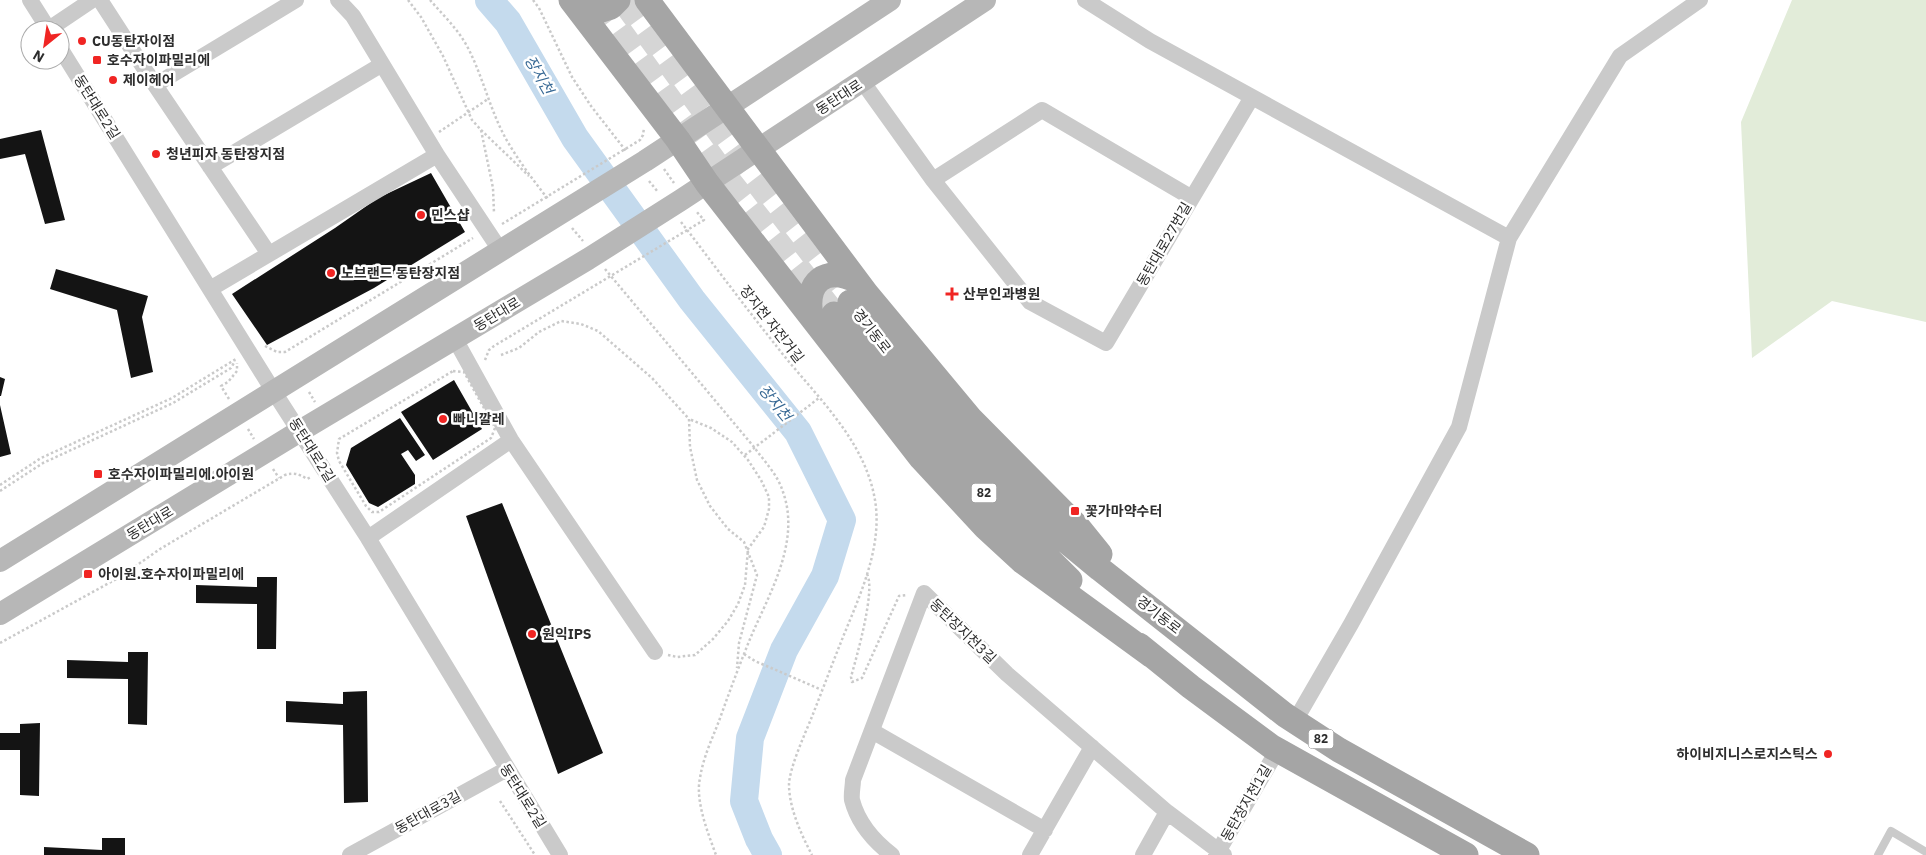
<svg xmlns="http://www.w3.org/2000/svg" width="1926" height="855" font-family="'IBM Plex Sans','Noto Sans KR',sans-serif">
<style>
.green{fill:#e2ecd9}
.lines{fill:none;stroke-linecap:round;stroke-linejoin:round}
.river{stroke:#c4daed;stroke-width:28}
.building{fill:#141414}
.primary-tunnel{stroke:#d5d5d5;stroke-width:25;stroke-dasharray:25 12;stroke-linecap:butt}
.path{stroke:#cacaca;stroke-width:2.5;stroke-dasharray:2.5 2.5;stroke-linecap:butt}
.lane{stroke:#cacaca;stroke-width:8}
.street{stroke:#cacaca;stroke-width:16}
.secondary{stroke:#b7b7b7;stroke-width:22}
.primary{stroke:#a5a5a5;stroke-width:25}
.poi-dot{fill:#f02523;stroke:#fff;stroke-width:2}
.labels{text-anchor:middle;stroke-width:5;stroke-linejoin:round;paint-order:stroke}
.shield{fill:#fff;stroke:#6c6c6c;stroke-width:1}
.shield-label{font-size:12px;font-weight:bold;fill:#2d2d2d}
.poi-label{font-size:14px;font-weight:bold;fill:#2d2d2d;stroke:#fff;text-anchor:start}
.street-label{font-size:14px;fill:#2d2d2d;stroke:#fff}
.water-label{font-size:15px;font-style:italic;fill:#366894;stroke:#fff}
</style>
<rect width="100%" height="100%" fill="#fff"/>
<path class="green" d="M 1792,0 L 1926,0 L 1926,322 L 1832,301 L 1752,358 L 1741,122 Z"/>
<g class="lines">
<path class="river" d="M 489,0 L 508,22 L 575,138 L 692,300 L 798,432 L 842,520 L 825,576 L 784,650 L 750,738 L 744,801 L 759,839 L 768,855"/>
</g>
<path class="building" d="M 41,130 L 65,220 L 45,224 L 25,154 L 0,159 L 0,139 Z
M 431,173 L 465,232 L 374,288 L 267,345 L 232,294 L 335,228 L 378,198 Z
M 56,269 L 148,296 L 142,317 L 153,372 L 131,378 L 117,310 L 50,289 Z
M 0,377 L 5,379 L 1,396 L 0,396 Z
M 454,380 L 482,429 L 433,460 L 401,412 Z
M 0,405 L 11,454 L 0,457 Z
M 400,418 L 425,455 L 416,461 L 408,450 L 401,454 L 415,475 L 415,484 L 378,507 L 369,503 L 346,465 L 351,448 Z
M 502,503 L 603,753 L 558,774 L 466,516 Z
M 257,577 L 277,577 L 276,649 L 257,649 L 257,604 L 196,603 L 196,585 L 257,587 Z
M 128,652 L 148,652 L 147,725 L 128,724 L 128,679 L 67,678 L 67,660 L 128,662 Z
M 367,691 L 368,802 L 344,803 L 343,725 L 286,722 L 286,701 L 343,704 L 343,692 Z
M 40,723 L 39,796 L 20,795 L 20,750 L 0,750 L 0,733 L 20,733 L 20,724 Z
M 102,838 L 125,838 L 125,855 L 44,855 L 44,847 L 102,850 Z"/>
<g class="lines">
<path class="primary-tunnel" d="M 597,0 L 725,176 L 834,314
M 623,0 L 741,161 L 850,302"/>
<path class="path" d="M 408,0 L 421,17 L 443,56 L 472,120 L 481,130 L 493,188 L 494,213
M 430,0 C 443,15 458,29 468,48 C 483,77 490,110 506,139 C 518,160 533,180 548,199
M 533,0 L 539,8 L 572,77 L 591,106 L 626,151
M 481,130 L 529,176
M 439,132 L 488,99
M 664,169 L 674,183
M 649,181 L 658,192
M 681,222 C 712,262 742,303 774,343 C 811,392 864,436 875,500 C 883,548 859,597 841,642 C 831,667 821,694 811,719 C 804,736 790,767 789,784 C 789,808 801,834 812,855
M 502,224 L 640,140 L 643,135 L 644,128
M 572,228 L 583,241
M 605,269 L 754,447 C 764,461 778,475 783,492 C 801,542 769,594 750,639 C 739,666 729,693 719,721 C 712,739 703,758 700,778 C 695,801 708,833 716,855
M 265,346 L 277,352 L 285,352 L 473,238
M 501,355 L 519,348 L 539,332 L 561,321 L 581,324 L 598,331 L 652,378 L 689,419 L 690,447 L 697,480 L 710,506 L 728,529 L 744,542 L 757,575 L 739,643 L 737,668
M 485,360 L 489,350 L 494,346 L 704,220 L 696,211
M 453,371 L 464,372 L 495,428 L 491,438 L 379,512 L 372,512 L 366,506 L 339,461 L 337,453 L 339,439 Z
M 309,392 L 315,402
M 229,399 L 221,386 L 228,382 L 237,371 L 237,363
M 248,429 L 254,439
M 745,455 L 819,398
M 273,469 L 279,478
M 0,485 L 41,458 L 172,398 L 236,359
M 0,491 L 43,463 L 173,403 L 231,368 L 235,361
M 867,574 C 876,590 856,659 851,677 L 852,682 L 862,678 L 899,596 L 907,595
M 0,643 L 120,577 L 160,549 L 285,475 C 294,472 299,474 307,479 L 311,477
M 744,654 L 755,661 L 822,690
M 668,655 L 677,657 L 695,655 L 713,639 L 728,621 L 738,604 L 745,585 L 748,549 L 764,527 L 769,509 L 769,497 L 761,480 L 748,460 L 732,442 L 711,428 L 689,419
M 500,801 L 535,855"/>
<path class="lane" d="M 1878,855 L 1891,831 L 1926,852"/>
<path class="street" d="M 30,0 L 49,30
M 100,0 L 155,85 L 269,254
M 338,0 L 353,16 L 437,155
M 1085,0 L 1150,41 L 1509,238 L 1459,427 L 1351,624 L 1295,721
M 49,29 L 92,0
M 60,48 L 274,392 L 368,538 L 560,855
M 862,81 L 933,180 L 1030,302 L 1106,343 L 1192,198 L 1042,110 L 933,180
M 155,85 L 296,0
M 210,167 L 381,65
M 1192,198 L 1252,97
M 1509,238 L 1620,56 L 1700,0
M 210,289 L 437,155 L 500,250
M 455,339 L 511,440 L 655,652
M 368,538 L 511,440
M 872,731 L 1045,830
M 350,855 L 507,769
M 892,855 C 875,842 858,823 852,800 C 851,794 853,786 853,780 L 924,593 L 1007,674 L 1167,812 L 1224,855
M 1030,855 L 1092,747
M 1143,855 L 1167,812
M 1216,855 L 1277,751"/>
<path class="secondary" d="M 0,561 L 645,161 L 890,0
M 0,614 L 300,431 L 588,259 L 681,200 L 985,0"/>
<path class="primary" d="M 571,0 L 678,140 L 707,183 L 921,458 L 985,527 L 1023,562 L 1152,656
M 647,0 L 866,293 L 970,418 L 1079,528 L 1100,554
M 574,4 L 595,12 L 611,7 L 618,0
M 850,302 L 903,370 L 974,453 L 1048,526 L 1100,569 L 1285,715 L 1339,750 L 1527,855
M 834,314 C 905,410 985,497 1070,580
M 811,316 C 805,282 825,265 857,281
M 1139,645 L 1191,687 L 1272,747 L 1466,855"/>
</g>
<g class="poi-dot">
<circle cx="82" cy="41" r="5"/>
<rect x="92" y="55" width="10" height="10" rx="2.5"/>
<circle cx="113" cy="80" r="5"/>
<circle cx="156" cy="154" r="5"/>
<circle cx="421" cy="215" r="5"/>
<circle cx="331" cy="273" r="5"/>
<path d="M949.5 286.5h5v5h5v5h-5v5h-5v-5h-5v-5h5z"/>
<circle cx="443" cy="419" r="5"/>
<rect x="93" y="469" width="10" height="10" rx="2.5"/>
<rect x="1070" y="506" width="10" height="10" rx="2.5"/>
<rect x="83" y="569" width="10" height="10" rx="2.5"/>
<circle cx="532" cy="634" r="5"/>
<circle cx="1828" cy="754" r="5"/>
</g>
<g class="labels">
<g class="shield">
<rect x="971.5" y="483.5" width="25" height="19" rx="4"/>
<rect x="1308.5" y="729.5" width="25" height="19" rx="4"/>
</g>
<g class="shield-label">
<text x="984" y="497">82</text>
<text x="1321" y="743">82</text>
</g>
<g class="poi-label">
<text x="92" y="46">CU동탄자이점</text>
<text x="107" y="65">호수자이파밀리에</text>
<text x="123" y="85">제이헤어</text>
<text x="166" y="159">청년피자 동탄장지점</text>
<text x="431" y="220">민스샵</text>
<text x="341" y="278">노브랜드 동탄장지점</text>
<text x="963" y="299">산부인과병원</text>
<text x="453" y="424">빠니깔레</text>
<text x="108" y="479">호수자이파밀리에.아이원</text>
<text x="1085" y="516">꽃가마약수터</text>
<text x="98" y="579">아이원.호수자이파밀리에</text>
<text x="542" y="639">원익IPS</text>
<text x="1818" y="759" text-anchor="end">하이비지니스로지스틱스</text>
</g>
<g class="street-label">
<text transform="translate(839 97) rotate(-33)" y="5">동탄대로</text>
<text transform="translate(97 107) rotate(58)" y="5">동탄대로2길</text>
<text transform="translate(1164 244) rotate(-60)" y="5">동탄대로27번길</text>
<text transform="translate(497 314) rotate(-31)" y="5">동탄대로</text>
<text transform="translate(772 324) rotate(52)" y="5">장지천 자전거길</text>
<text transform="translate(872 331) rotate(52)" y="5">경기동로</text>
<text transform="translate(312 450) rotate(58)" y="5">동탄대로2길</text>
<text transform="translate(150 523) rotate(-31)" y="5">동탄대로</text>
<text transform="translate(1159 615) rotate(38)" y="5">경기동로</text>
<text transform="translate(963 631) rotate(44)" y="5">동탄장지천3길</text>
<text transform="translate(523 796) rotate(58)" y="5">동탄대로2길</text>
<text transform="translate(1246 803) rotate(-60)" y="5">동탄장지천1길</text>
<text transform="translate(428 812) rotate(-29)" y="5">동탄대로3길</text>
</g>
<g class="water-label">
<text transform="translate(539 75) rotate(60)" y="5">장지천</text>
<text transform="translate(775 403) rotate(51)" y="5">장지천</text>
</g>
</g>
<g transform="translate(45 45) rotate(210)"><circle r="24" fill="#ffffff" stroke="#ababab"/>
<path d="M0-4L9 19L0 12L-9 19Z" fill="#f02523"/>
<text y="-8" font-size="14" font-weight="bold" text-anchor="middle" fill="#2d2d2d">N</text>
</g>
</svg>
